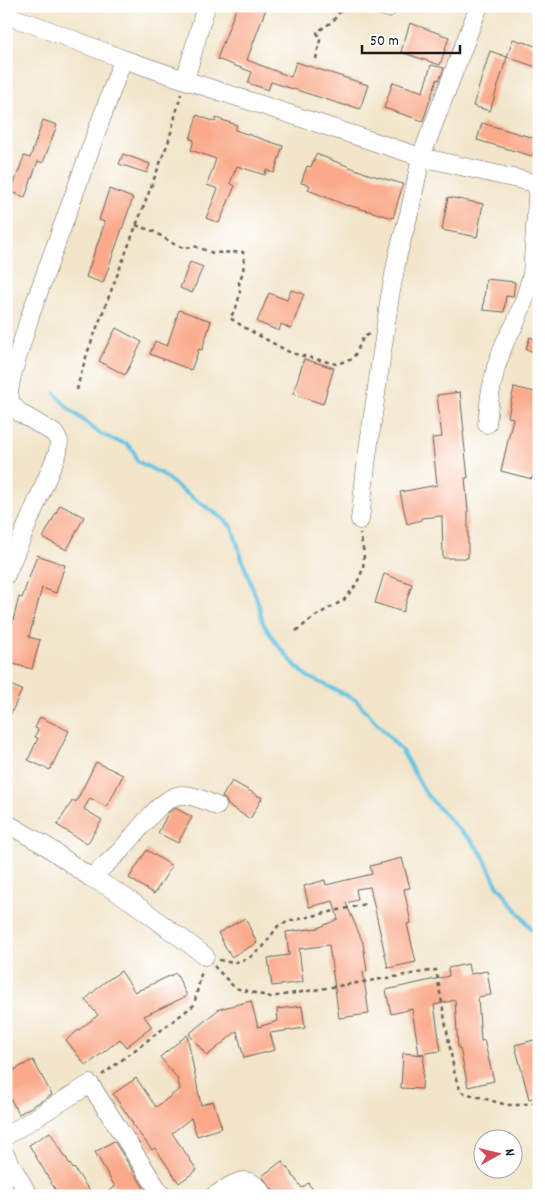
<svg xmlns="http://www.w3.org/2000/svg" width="545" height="1202" font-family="Dekko,sans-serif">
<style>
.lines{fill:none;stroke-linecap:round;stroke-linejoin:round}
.stream{stroke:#66c4e4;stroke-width:4}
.building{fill:#faaa8b}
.minor-casing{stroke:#676259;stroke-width:19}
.path{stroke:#676259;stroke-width:2.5;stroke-dasharray:4 4;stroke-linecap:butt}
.minor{stroke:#fff;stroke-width:18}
</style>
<rect width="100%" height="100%" fill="#fff"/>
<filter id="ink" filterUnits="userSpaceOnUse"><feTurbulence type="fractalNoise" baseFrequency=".02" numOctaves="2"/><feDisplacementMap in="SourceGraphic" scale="10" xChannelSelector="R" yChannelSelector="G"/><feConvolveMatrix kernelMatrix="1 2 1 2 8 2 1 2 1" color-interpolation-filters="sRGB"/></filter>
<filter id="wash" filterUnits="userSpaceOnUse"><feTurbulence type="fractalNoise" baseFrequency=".0096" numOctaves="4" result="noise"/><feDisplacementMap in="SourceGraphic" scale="20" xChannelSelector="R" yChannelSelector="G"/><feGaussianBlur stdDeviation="1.12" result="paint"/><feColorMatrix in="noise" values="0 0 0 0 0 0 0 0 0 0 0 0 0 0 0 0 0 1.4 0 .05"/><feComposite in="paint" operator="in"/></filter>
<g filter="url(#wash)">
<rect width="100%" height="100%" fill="#f2e5ca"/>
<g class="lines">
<path class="stream" d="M 55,393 L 67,407 L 99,433 L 114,440 L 127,444 L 134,452 L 137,461 L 162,474 L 179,488 L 222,518 L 232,527 L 243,562 L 259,605 L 263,623 L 276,643 L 295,665 L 308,677 L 326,685 L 356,700 L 402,751 L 426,794 L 459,830 L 470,839 L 482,854 L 496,883 L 539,939"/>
</g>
<g id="blocks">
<path class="building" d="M 237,6 L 267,6 L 247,60 L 291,77 L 296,62 L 368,85 L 360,109 L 348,105 L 347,106 L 271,82 L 268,90 L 248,83 L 252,72 L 217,59 Z
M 410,23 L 449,37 L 440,65 L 401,52 Z
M 513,39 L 539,47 L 539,68 L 507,57 Z
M 490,51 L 507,57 L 490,111 L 473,106 Z
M 431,65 L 444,68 L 439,80 L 437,79 L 423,121 L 384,108 L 393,82 L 423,92 Z
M 197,115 L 215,122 L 216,118 L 237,125 L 235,130 L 283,146 L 274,173 L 266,170 L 265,175 L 237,166 L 230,183 L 235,186 L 219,223 L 206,218 L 218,189 L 207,185 L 216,159 L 191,150 L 194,140 L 190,139 Z
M 43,120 L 57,125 L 43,163 L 38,161 L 25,197 L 11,192 L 24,156 L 30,158 Z
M 482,123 L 537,139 L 532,156 L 477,140 Z
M 123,154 L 150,164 L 147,173 L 119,164 Z
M 316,154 L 368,174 L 403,184 L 393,218 L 348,205 L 348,206 L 308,190 L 310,185 L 301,183 L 307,166 L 311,167 Z
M 109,189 L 133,198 L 103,283 L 86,277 L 105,222 L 99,220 Z
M 448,197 L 483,204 L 477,237 L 442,230 Z
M 190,262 L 203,267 L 192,293 L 180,288 Z
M 486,279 L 515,282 L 513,297 L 506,296 L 504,312 L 483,310 Z
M 291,290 L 304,294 L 291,329 L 281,324 L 279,331 L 257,322 L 269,293 L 287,300 Z
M 179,310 L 211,321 L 202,350 L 199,349 L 191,370 L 150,354 L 155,341 L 167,346 Z
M 116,328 L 142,342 L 125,375 L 99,361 Z
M 530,337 L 539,341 L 539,354 L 526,349 Z
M 304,359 L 334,368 L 323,404 L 293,394 Z
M 514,387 L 539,393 L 539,450 L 532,479 L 501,471 L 513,418 L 508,417 Z
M 460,392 L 464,432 L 463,432 L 468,478 L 465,478 L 468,511 L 468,558 L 443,558 L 442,516 L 421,518 L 421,520 L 407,524 L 400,492 L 437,485 L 432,438 L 442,437 L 437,395 Z
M 60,505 L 84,517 L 67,550 L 43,538 Z
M 37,555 L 65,565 L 56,593 L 42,588 L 29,637 L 40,640 L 32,669 L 6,662 L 6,648 L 19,597 L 22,598 Z
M 384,574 L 412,584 L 403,612 L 375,603 Z
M 6,683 L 22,690 L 6,724 Z
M 40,717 L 69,731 L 50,770 L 28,760 L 38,738 L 35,737 L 38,729 L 35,728 Z
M 96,762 L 123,775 L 107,807 L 90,798 L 84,809 L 102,820 L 87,844 L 57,825 L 73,800 L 76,802 Z
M 232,781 L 262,798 L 250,819 L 228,805 L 226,800 L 222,797 Z
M 175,808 L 192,817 L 178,843 L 158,833 L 168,813 Z
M 147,850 L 172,866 L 154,894 L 129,878 Z
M 402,858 L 410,888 L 404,889 L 411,923 L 407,924 L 416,962 L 388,968 L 370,887 L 356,889 L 358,900 L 346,903 L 363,943 L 367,971 L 363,972 L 369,1014 L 339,1018 L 329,945 L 299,949 L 303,982 L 272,986 L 268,958 L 289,955 L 286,932 L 318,928 L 338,919 L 333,901 L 309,907 L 304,886 L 325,880 L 326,885 L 372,874 L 370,866 Z
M 245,918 L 257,943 L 231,957 L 218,933 Z
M 468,964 L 470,974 L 487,971 L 491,995 L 478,997 L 481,1041 L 484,1040 L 494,1081 L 468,1087 L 460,1048 L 458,1048 L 455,1000 L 434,1005 L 441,1051 L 419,1054 L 412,1009 L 391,1014 L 386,990 L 449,976 L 448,968 Z
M 121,971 L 135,992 L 176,973 L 187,996 L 144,1016 L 152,1027 L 126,1047 L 120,1039 L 86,1066 L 66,1040 L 98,1015 L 85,1000 L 102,984 Z
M 251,1001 L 258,1027 L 278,1021 L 277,1009 L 302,1006 L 305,1028 L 270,1033 L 275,1050 L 244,1058 L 237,1031 L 207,1056 L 189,1034 L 219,1009 Z
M 187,1035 L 201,1105 L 213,1101 L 222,1128 L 197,1136 L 191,1118 L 172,1133 L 197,1170 L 179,1183 L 155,1148 L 152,1150 L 132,1124 L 133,1123 L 113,1094 L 136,1078 L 156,1107 L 180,1089 L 177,1078 L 160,1057 Z
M 534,1040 L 539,1061 L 539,1096 L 529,1099 L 515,1045 Z
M 403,1053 L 424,1055 L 422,1089 L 401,1088 Z
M 33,1060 L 52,1095 L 19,1114 L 6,1091 L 6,1074 Z
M 50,1132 L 73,1169 L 74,1168 L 93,1196 L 59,1196 L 29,1145 Z
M 114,1141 L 149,1196 L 101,1196 L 115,1187 L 95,1152 Z
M 282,1161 L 302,1188 L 308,1183 L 318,1196 L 277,1196 L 262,1176 Z"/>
</g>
</g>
<g filter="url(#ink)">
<use href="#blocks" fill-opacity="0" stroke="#676259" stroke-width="1"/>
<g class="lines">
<g class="minor-casing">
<path id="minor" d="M 384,6 L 388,8
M 6,16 L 30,23 L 123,59 L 185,80 L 421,157 L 539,184
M 185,80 L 206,6
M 487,424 L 490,395 L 496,367 L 505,342 L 516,322 L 525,298 L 532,274 L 538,184
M 360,520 L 367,457 L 390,296 L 398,254 L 410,210 L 421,157 L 479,6
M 6,575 L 55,459 L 58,452 L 59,441 L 54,433 L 20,413 L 11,403 L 9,392 L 12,375 L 30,316 L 123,59
M 6,823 L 46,846 L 91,878
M 205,956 C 193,946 180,937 167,928 C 143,909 119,891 91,878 C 100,869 110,861 119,852 C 134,837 157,802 176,796 C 189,792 205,801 217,806
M 6,1136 L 90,1084 L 162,1196
M 6,1156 L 29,1196
M 214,1196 C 235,1183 248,1170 265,1196"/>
</g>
<path class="path" d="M 316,59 L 320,40 L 317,32 L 333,21 L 344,6
M 136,225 C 143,228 150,229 156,233 C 168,239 179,252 194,246 L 213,253 L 243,252 L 244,262 L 243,272 L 239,282 L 240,294 L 236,308 L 230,318 L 247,329 L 291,353 L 336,364 L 353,359 L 363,338 L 370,333
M 77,390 L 80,377 L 88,351 L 169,140 L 181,94
M 296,631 L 317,615 L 344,600 L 356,585 L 363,569 L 364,554 L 360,534
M 219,960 L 233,963 L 249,958 L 263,947 L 278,926 L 290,921 L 366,904
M 214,966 L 235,988 L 271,997 L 436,970 L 455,1076 L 461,1092 L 507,1105 L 518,1105 L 539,1102
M 102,1075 L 194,1005 L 202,970"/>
<use href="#minor" class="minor"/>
</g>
</g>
<rect width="545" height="1202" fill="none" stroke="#fff" stroke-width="25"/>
<g transform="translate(498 1154) rotate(82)"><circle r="24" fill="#ffffff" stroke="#a4a4a4"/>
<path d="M0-4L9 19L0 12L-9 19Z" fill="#d1495b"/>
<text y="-8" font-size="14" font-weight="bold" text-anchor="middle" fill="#1c1c1c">N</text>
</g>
<path d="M362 45v8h98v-8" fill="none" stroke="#1c1c1c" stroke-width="2.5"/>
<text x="370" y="45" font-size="15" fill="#1c1c1c" stroke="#ffffff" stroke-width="4" paint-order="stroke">50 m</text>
</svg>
